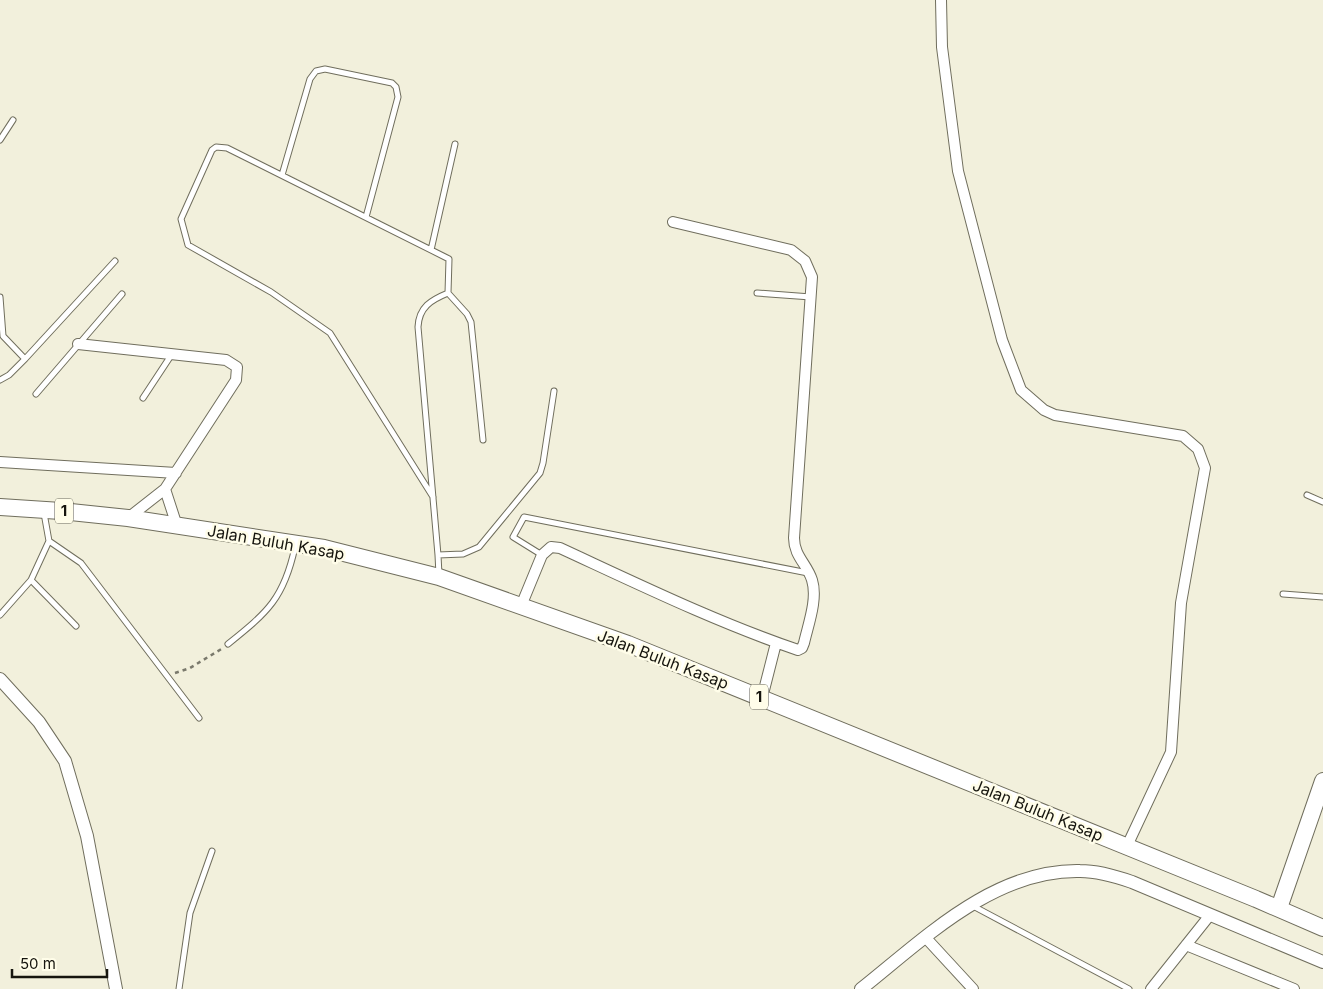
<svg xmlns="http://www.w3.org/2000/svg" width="1323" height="989" font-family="Inter,sans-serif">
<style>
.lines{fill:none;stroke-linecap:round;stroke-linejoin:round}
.service-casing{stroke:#706e5d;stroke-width:7}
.minor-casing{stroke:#706e5d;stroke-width:12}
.tertiary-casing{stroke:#706e5d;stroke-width:14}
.primary-casing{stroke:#706e5d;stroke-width:18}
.trunk-casing{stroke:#706e5d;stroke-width:18}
.path{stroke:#7a796c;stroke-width:2.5;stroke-dasharray:4 4;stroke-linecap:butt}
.service{stroke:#fff;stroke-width:5}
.minor{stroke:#fff;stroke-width:10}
.tertiary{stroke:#fff;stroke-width:12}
.primary{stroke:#fff;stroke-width:16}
.trunk{stroke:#fff;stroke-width:16}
.labels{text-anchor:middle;stroke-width:5;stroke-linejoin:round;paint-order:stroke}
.shield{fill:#fffde9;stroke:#5c5b50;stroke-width:1}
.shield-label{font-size:15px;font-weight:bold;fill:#16150e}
.street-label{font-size:16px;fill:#16150e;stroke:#fffde9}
</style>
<rect width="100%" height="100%" fill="#f2f0dc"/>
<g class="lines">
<g class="service-casing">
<path id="service" d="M 0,140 L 13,120
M 282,175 L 310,79 L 316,71 L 325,69 L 392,83 L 396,87 L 398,97 L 366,217
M 431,250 L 455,144
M 448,293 L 467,314 L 471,322 L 483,440
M 757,293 L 811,297
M 0,297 L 3,336 L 25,359 L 115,261
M 0,380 L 9,375 L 25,359
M 36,394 L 122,294
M 143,398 L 172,354
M 1307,495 L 1323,502
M 433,497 L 330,333 L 271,292 L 188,245 L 181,219 L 212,150 L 216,147 L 227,148 L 449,259 L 448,293 C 431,300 419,307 418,327 L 438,555 L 439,575
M 44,513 L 49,541 L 81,563 L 199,718
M 49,541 L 31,580 L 76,626
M 438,555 L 463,554 L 479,547 L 540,473 L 543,463 L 554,391
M 542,555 L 513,537 L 524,517 L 808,573
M 1283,594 L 1323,597
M 0,615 L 31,580
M 228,644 C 268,612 284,598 295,547
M 973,906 L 1129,989
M 179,989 L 190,913 L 212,851"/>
</g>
<g class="minor-casing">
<path id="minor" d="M 941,0 L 942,47 L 958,171 L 1002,340 L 1021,390 L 1044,410 L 1055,415 L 1183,436 L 1198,449 L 1205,468 L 1181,603 L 1171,752 L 1127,846
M 78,344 L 226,360 L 237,367 L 236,380 L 165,489 L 128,518
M 0,462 L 176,473
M 165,489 L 177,526
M 521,606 L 542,555 L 551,547 L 560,548 C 638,584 716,622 798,650 L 802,648 L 804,643 C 808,625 818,599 812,580 C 807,564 794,556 794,538 L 812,277 L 805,261 L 791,250 L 673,222
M 762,698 L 776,643
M 926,938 L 973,989
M 1186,945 L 1294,989
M 1151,989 L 1210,915"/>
</g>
<g class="tertiary-casing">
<path id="tertiary" d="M 0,679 L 39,722 L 65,761 L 87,836 L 116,989
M 861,989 C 924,939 994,869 1080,871 C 1098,871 1115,876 1132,882 L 1323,962"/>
</g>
<g class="primary-casing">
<path id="primary" d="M 1279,908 L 1323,781"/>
</g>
<g class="trunk-casing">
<path id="trunk" d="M 0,507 L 61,511 L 128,518 L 324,548 L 439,577 L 628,644 L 1256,899 L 1323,928"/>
</g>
<path class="path" d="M 175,673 L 190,668 L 223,648"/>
<use href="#service" class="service"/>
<use href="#minor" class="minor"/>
<use href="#tertiary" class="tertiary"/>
<use href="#primary" class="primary"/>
<use href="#trunk" class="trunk"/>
</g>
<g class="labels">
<g class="shield">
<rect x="55" y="498.5" width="18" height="25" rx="4"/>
<rect x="750" y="684.5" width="18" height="25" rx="4"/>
</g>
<g class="shield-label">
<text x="64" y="516">1</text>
<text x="759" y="702">1</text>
</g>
<g class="street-label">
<text transform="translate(276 542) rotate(10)" y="6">Jalan Buluh Kasap</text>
<text transform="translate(663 659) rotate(21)" y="6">Jalan Buluh Kasap</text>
<text transform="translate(1038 810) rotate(22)" y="6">Jalan Buluh Kasap</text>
</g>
</g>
<path d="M12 969v8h95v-8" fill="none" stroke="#16150e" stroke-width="2.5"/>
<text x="20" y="969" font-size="15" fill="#16150e" stroke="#fffde9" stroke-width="4" paint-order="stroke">50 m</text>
</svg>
